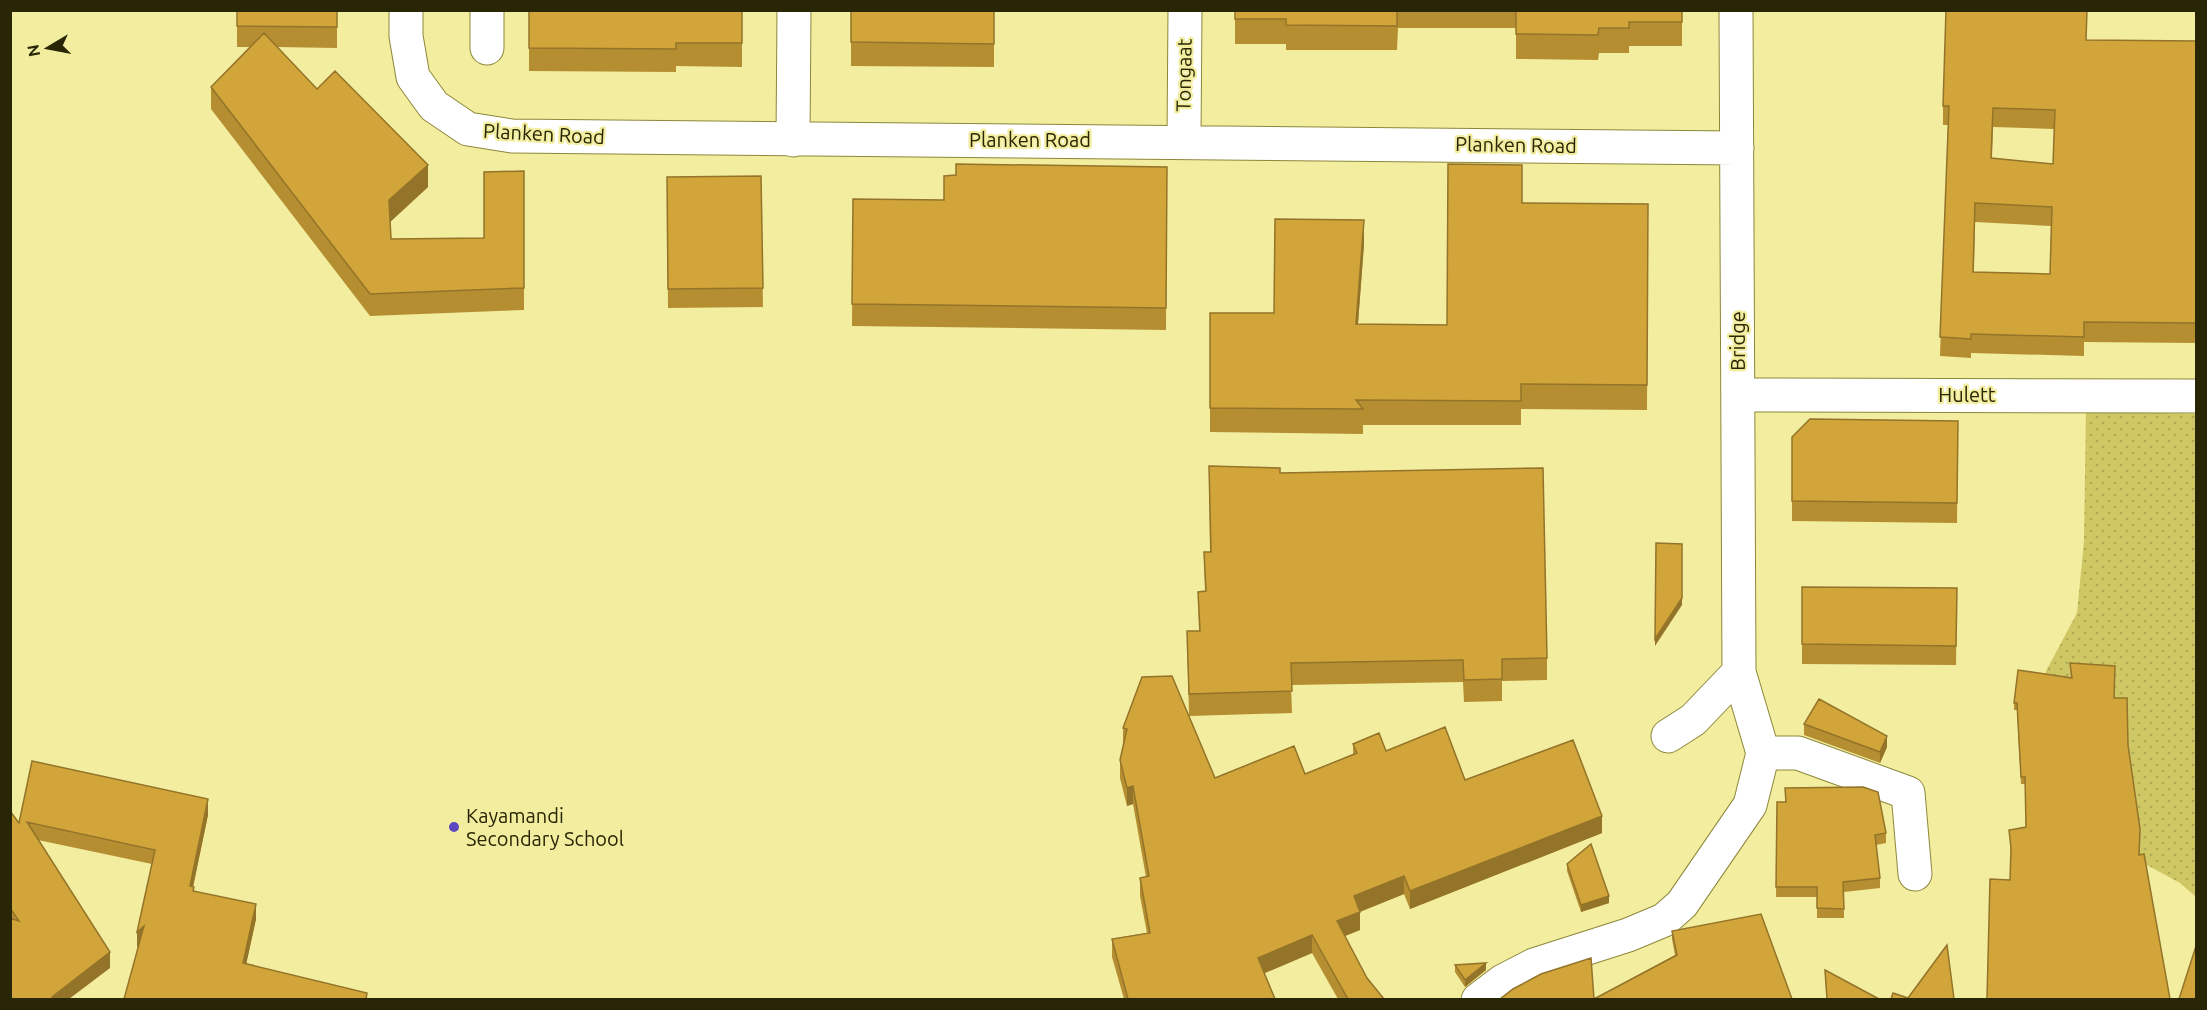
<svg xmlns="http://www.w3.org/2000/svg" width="2207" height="1010" font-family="Ubuntu,sans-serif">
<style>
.grass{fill:url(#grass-dots)}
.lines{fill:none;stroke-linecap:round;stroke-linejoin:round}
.minor-casing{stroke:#8d873b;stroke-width:35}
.minor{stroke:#fff;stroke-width:33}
.wall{fill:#b58e32;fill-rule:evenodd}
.shaded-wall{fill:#937429}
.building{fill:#d2a53a;stroke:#937429;stroke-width:1.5;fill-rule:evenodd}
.poi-dot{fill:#5b47bf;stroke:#f2ed9f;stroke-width:2}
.labels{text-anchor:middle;stroke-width:4.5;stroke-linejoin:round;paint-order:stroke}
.street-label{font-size:20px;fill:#282605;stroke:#f2ed9f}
.poi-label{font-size:20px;fill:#282605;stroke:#f2ed9f;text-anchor:start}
</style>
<defs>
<pattern id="grass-dots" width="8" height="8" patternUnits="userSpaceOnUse" patternTransform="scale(1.5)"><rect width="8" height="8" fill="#cec764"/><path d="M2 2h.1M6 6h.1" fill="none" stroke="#b1ab55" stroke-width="1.8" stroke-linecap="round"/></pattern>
</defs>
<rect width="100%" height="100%" fill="#f2ed9f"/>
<path class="grass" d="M 2086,411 L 2196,414 L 2196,897 L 2180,883 L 2145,864 L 2042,721 L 2046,671 L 2077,613 L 2084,541 Z"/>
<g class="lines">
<g class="minor-casing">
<path id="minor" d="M 406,10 L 406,36 L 413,77 L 434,106 L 468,129 L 512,136 L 1737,148
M 487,10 L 487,48
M 793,140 L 794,10
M 1184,140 L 1185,10
M 1738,395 L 2196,396
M 1668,736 L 1693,720 L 1739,672
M 1763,753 L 1798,753 L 1908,793 L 1915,874
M 1478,1000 L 1503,981 L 1534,965 L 1628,935 L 1664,920 L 1682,904 L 1750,805 L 1763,753 L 1739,672 L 1736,10"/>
</g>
<use href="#minor" class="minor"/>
</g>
<path class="wall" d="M 237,10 L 337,10 L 337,48 L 277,47 L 317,89 L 428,187 L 390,222 L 391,239 L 484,238 L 524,171 L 524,310 L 370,316 L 211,109 L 211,87 L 250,47 L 237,47 Z
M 529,10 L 742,10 L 742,67 L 676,66 L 676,72 L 529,71 Z
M 851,10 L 994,10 L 994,67 L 851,66 Z
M 1235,10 L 1682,10 L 1682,46 L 1629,46 L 1629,53 L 1599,53 L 1598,60 L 1516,59 L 1516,28 L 1398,28 L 1397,50 L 1286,50 L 1286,44 L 1235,44 Z
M 2087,40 L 2196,41 L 2196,343 L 2084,342 L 2084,356 L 1971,353 L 1971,358 L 1940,356 L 1948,125 L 1943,125 L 1943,106 ZM 1993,127 L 2054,129 L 2053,164 L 1992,158 ZM 1975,222 L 2051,226 L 2050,274 L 1974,272 Z
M 1167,167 L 1166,330 L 852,326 L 853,199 L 944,200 Z
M 761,176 L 763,307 L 668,308 L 667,177 Z
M 1522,203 L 1648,204 L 1647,410 L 1521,409 L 1521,425 L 1363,425 L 1363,434 L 1210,432 L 1210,313 L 1274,313 L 1364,244 L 1358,324 L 1447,325 Z
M 1958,421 L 1957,523 L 1792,521 L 1792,437 Z
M 1209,466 L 1280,473 L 1547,658 L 1547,680 L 1502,681 L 1502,701 L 1464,702 L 1463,682 L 1291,685 L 1292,713 L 1189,716 L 1215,778 L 1305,774 L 1353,755 L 1353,744 L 1386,751 L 1465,780 L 1602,833 L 1410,909 L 1404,894 L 1360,912 L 1360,930 L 1345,936 L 1367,978 L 1384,999 L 1338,999 L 1312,953 L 1264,973 L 1275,999 L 1124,999 L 1112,957 L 1112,939 L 1147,933 L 1140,896 L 1140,878 L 1146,877 L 1133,804 L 1127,806 L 1120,778 L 1120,760 L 1123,746 L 1123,728 L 1189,715 L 1187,631 L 1199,631 L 1198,592 L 1205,591 L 1204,552 L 1210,552 Z
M 1802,587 L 1957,588 L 1956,665 L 1802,664 Z
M 2070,663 L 2114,698 L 2128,745 L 2140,855 L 2010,880 L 2011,854 L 2009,830 L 2026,827 L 2025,784 L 2021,784 L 2017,710 L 2014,710 L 2014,703 L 2071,678 Z
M 1804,724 L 1887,747 L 1880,763 L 1804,735 Z
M 32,761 L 208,815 L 193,887 L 194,891 L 256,919 L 246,964 L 367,999 L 139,946 L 137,947 L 152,864 L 38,840 L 110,968 L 10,999 L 10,811 L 19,823 Z
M 1777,802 L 1886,833 L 1886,843 L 1876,845 L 1880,878 L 1880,888 L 1844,892 L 1844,918 L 1817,918 L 1817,897 L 1776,897 Z
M 1567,864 L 1609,903 L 1581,912 L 1567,871 Z
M 1672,931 L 1792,999 L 1594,999 L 1675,955 L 1672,939 Z
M 1455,965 L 1486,970 L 1465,987 L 1455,972 Z"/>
<path class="shaded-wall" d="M 428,165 L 428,187 L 389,223 L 389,200 Z
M 1364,220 L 1364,244 L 1356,349 L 1356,324 Z
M 1682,598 L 1682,605 L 1655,646 L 1655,639 Z
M 1887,736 L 1887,747 L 1880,763 L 1880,752 Z
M 1133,786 L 1133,804 L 1127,806 L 1127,788 Z
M 208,799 L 208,815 L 190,901 L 190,886 Z
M 1602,816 L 1602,833 L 1410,909 L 1410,891 Z
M 1404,876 L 1404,894 L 1354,914 L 1354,896 Z
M 1609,896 L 1609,903 L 1581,912 L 1581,905 Z
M 256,904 L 256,919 L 243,979 L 243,963 Z
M 1360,912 L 1360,930 L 1337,939 L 1337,921 Z
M 144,926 L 144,942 L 137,947 L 137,932 Z
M 1312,935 L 1312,953 L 1258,976 L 1258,958 Z
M 110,952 L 110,968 L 69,999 L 52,999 L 52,997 Z
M 1486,963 L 1486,970 L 1465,987 L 1465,980 Z"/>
<path class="building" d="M 237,10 L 337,10 L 337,27 L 237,26 Z
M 529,10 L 742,10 L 742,43 L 676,43 L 676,49 L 529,48 Z
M 851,10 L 994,10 L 994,44 L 851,42 Z
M 1235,10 L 1397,10 L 1397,26 L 1286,25 L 1286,19 L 1235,19 Z
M 1516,10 L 1682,10 L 1682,22 L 1629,22 L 1629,28 L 1599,28 L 1598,35 L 1516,34 Z
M 1946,10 L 2087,10 L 2086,40 L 2196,41 L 2196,323 L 2084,322 L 2084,337 L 1971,334 L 1971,339 L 1940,337 L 1949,106 L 1943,106 ZM 1993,108 L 2055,110 L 2053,164 L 1991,158 ZM 1975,203 L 2052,207 L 2050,274 L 1973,272 Z
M 264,33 L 317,89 L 335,71 L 428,165 L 389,200 L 391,239 L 484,238 L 484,172 L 524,171 L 524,288 L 370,294 L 211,87 Z
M 956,164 L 1167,167 L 1166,308 L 852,304 L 853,199 L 944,200 L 944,176 L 956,175 Z
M 1448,164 L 1522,165 L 1522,203 L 1648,204 L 1647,385 L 1521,384 L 1521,401 L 1356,400 L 1363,409 L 1210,408 L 1210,313 L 1274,313 L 1275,219 L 1364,220 L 1356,324 L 1447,325 Z
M 761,176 L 763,288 L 668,289 L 667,177 Z
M 1810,419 L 1958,421 L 1957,503 L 1792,501 L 1792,437 Z
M 1209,466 L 1280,468 L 1280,473 L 1543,468 L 1547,658 L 1502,659 L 1502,679 L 1464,680 L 1463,660 L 1291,663 L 1292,691 L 1189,694 L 1187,631 L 1200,631 L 1198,592 L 1206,591 L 1204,552 L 1211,552 Z
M 1656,543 L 1682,544 L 1682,598 L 1655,639 Z
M 1802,587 L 1957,588 L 1956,646 L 1802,644 Z
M 2070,663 L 2115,666 L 2114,698 L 2127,698 L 2128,745 L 2140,829 L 2139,855 L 2144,854 L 2170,999 L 1987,999 L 1990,879 L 2010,880 L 2011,848 L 2009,830 L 2026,827 L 2025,777 L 2021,777 L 2017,703 L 2014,703 L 2018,670 L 2072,678 Z
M 1172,676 L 1215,778 L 1294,746 L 1305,774 L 1357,753 L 1353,744 L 1379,733 L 1386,751 L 1445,727 L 1465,780 L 1573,740 L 1602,816 L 1410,891 L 1404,876 L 1354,896 L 1360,912 L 1337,921 L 1367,978 L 1384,999 L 1348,999 L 1312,935 L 1258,958 L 1275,999 L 1128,999 L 1112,939 L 1150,933 L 1140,878 L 1149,876 L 1133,786 L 1127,788 L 1120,760 L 1127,729 L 1123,728 L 1142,677 Z
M 1819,699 L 1887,736 L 1880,752 L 1804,724 Z
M 32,761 L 208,799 L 190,886 L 194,887 L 193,891 L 256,904 L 243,963 L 367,993 L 366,999 L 124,999 L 144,926 L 137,932 L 155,850 L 27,822 L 110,952 L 52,997 L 55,999 L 10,999 L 10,918 L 19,921 L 10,908 L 10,811 L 19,823 Z
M 1863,787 L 1878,792 L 1886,833 L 1875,835 L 1880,878 L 1843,882 L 1844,909 L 1817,908 L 1817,887 L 1776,887 L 1777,802 L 1786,802 L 1785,788 Z
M 1591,844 L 1609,896 L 1581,905 L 1567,864 Z
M 1761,914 L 1792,999 L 1500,999 L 1513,989 L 1541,974 L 1591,958 L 1594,999 L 1677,955 L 1672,931 Z
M 1947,945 L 1954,999 L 1891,999 L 1893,993 L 1908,998 Z
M 2196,946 L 2196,999 L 2179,999 Z
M 1486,963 L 1465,980 L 1455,965 Z
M 1825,970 L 1879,999 L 1827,999 Z"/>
<circle class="poi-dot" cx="454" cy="827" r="6"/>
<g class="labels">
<g class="street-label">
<text transform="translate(1184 75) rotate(-89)" y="7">Tongaat</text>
<text transform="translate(544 134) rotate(3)" y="7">Planken Road</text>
<text x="1030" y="147">Planken Road</text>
<text transform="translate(1516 145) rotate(1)" y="7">Planken Road</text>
<text transform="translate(1738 341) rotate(-90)" y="7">Bridge</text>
<text x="1967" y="402">Hulett</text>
</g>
<g class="poi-label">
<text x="466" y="823">Kayamandi<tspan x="466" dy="23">Secondary School</tspan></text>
</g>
</g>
<rect width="2207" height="1010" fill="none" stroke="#282605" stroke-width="24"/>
<g transform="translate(48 48) rotate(260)" stroke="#f2ed9f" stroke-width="4.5" paint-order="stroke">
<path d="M0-4.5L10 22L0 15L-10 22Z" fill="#282605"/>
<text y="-9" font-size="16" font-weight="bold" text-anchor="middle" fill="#282605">N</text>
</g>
</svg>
